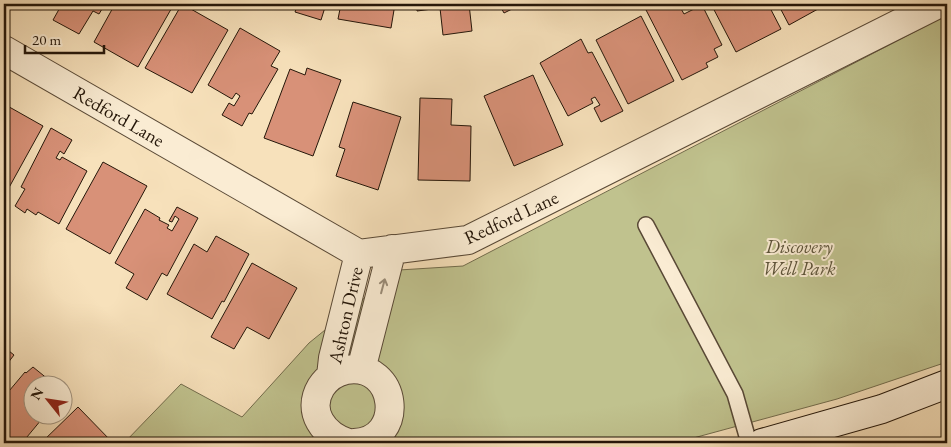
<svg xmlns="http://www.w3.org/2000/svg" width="951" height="447" font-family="'EB Garamond',serif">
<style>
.green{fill:#c0c28e;stroke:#726c4c}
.building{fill:#d89178;stroke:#241609}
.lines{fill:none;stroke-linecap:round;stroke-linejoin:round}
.lane-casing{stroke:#594936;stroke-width:18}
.street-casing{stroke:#594936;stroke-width:30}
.secondary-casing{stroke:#241609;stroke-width:30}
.lane{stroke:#faecd3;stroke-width:15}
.street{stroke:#faecd3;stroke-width:28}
.secondary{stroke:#faecd3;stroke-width:28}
.oneway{stroke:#9a8c78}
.labels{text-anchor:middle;stroke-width:4;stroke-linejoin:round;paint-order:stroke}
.street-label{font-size:19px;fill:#241609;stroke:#faecd3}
.park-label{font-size:19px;font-style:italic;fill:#5b5238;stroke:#faecd3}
</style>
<rect width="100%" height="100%" fill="#f7e1bb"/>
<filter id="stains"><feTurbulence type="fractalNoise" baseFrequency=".004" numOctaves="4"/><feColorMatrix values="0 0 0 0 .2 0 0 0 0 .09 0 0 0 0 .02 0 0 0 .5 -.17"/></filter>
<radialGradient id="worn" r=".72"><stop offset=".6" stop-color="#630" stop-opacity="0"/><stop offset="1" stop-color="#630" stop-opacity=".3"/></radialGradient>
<path class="green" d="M 947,15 L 947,362 L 837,399 L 675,443 L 124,443 L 181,384 L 242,417 L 309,343 L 399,270 L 463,266 Z"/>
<path class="building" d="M 62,4 L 105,4 L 99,14 L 93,11 L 79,34 L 53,20 Z
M 115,4 L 174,4 L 138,67 L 94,42 Z
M 182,4 L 228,30 L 192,93 L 145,68 Z
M 298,4 L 326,4 L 321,20 L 295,12 Z
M 341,4 L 395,4 L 391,28 L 338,19 Z
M 417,4 L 469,4 L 472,31 L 443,35 L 440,8 L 417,11 Z
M 499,4 L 522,4 L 504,13 Z
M 648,4 L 673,4 L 675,7 L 679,5 L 684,14 L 702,5 L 722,45 L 714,49 L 718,57 L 706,63 L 708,67 L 682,80 L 644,6 Z
M 711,4 L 768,4 L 781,29 L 736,52 Z
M 778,4 L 827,4 L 789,25 Z
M 641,16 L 674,81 L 628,104 L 596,40 Z
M 240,28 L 280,51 L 271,66 L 278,69 L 252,114 L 249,113 L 242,126 L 222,115 L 229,103 L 234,106 L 240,96 L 236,93 L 232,99 L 208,85 Z
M 581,39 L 588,53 L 592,52 L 623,111 L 601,122 L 594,108 L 600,105 L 595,97 L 591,99 L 593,103 L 568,116 L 540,63 Z
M 307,68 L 341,80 L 313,156 L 264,138 L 290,69 L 305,75 Z
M 533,75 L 563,145 L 514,166 L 484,96 Z
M 420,98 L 452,99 L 451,125 L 471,126 L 470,181 L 418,180 Z
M 353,102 L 401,117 L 378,190 L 336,176 L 345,149 L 339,147 Z
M 4,104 L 43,126 L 6,193 L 4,192 Z
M 51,128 L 72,140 L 64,154 L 60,151 L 56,158 L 60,160 L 62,157 L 87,171 L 59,224 L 38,212 L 36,215 L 27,209 L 25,213 L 15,206 L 25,189 L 21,187 Z
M 103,162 L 147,186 L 110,254 L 66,229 Z
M 177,207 L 198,218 L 167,276 L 162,273 L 147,300 L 126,288 L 134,274 L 115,263 L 145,209 L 160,218 L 159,220 L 169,225 L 167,228 L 172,231 L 179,219 L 175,216 L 172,222 L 169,221 Z
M 216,236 L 249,254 L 224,302 L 222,301 L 212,319 L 167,294 L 194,244 L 207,252 Z
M 252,263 L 297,288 L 269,339 L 247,327 L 234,349 L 211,337 Z
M 4,347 L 14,355 L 4,368 Z
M 33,367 L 54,384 L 32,384 L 32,414 L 46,414 L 22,443 L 4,443 L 4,397 L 25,372 L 26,373 Z
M 78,407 L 113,443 L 41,443 Z"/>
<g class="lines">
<g class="lane-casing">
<path id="lane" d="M 646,225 L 735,394 L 749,443"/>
</g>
<g class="street-casing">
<path id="street" d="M 4,50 L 359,254 L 468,240 L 938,4
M 363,370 L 363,362 L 392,249
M 331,376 L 333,358 L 359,254
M 348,443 C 324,435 306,412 321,387 C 327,378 336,372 346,370 C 398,361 407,441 354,443"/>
</g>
<g class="secondary-casing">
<path id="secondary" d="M 762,443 L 882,409 L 947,384"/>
</g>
<use href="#lane" class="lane"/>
<use href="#street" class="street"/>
<use href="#secondary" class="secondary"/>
</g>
<defs><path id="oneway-shaft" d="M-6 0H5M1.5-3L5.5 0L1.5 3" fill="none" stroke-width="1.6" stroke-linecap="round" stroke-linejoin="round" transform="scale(1.25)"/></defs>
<use class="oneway" href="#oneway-shaft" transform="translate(383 286) rotate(-75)"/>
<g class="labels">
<g class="street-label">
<text transform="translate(119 116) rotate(30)" y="7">Redford Lane</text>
<text transform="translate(511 217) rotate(-25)" y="7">Redford Lane</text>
<text transform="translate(345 315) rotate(-77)" y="7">Ashton Drive</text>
</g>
<g class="park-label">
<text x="799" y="253">Discovery<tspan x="799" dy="22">Well Park</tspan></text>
</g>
</g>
<rect width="951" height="447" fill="none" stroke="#f7e1bb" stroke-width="20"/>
<rect x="5" y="5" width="941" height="437" fill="none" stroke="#241609" stroke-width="2.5"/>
<rect x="10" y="10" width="931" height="427" fill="none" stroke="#241609"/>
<g transform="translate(48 400) rotate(300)"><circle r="24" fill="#faecd3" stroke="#a49682"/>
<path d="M0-4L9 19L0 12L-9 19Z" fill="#8f2418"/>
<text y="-8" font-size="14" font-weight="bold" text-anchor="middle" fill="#241609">N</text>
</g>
<path d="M25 45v8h79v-8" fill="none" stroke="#241609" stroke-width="2.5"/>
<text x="32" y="45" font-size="15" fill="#241609" stroke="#faecd3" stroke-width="4" paint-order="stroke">20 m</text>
<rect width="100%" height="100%" filter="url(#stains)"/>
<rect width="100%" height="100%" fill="url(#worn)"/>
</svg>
